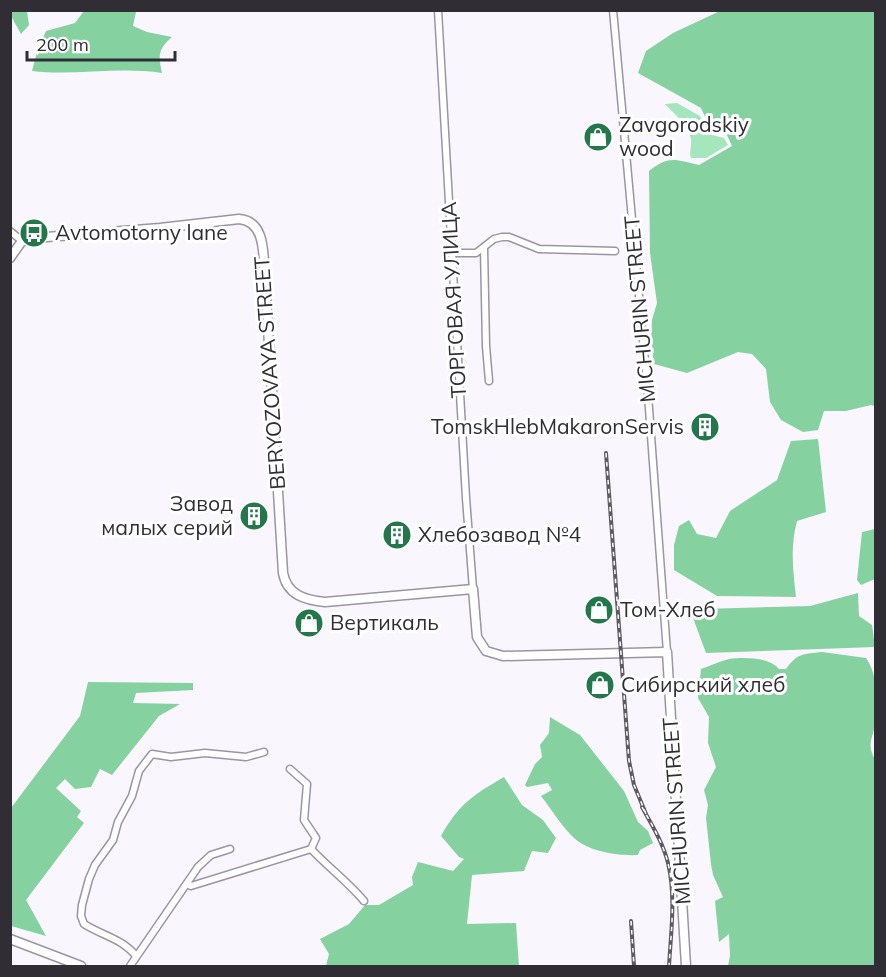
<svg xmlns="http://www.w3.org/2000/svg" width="886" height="977" font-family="Mulish,sans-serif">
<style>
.green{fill:#a6e6bc}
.forest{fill:#85d1a0}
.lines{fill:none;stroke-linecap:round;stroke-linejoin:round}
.street-casing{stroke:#9a95a4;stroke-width:9}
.secondary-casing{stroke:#9a95a4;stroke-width:11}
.street{stroke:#fff;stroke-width:6}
.secondary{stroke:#fff;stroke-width:8}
.rail-casing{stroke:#5d5b61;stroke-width:4}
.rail{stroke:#fff;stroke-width:1.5;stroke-dasharray:4.5;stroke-linecap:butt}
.labels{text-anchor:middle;stroke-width:6;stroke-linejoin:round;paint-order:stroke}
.poi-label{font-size:21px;fill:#302e34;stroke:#fff;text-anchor:start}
.street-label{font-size:21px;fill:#302e34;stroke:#fff}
</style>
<rect width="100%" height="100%" fill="#f9f6fd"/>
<path class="green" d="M 677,103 L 700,116 L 708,134 L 724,138 L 728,145 L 706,158 L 691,158 C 689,151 692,145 691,139 C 689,125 674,114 665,104 Z"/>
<path class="forest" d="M 10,11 L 27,11 L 29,25 L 21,34 L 11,16 Z
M 84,11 L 139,11 L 136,12 L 133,26 L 147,32 L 172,37 C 158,49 158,55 162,73 C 119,66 75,76 32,71 L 37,52 L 46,31 L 75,23 Z
M 720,11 L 875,11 L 875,406 L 871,405 L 846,411 L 824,411 L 818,430 L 803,432 L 781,420 L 770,402 L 766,369 L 752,354 L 738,352 L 687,373 L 654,364 L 651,342 L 652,320 L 657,303 L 650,253 L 649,171 C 670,155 675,160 699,165 L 732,146 L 727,135 L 709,125 L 701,108 L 638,73 L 646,51 L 673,33 Z
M 818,439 L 826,512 L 797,521 C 790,547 793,570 796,597 L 717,596 L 674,570 L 674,545 L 679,526 L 689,520 L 697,534 L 716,538 L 730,511 L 777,480 L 791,441 Z
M 875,529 L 875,579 L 861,585 L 857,580 L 862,532 Z
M 858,593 L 859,616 L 872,625 L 875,647 L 706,653 L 689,607 L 701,609 L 810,606 Z
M 822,652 L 866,658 C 878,675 877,699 876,719 C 874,738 865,743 876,761 L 875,966 L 728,966 L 730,956 L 729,934 L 719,942 L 715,901 L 723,897 L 713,875 L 711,864 L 706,818 L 708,805 L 704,790 L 716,767 L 708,743 L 709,717 L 698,698 L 701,669 C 710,666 720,661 729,659 C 744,657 769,657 779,669 L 786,669 C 797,653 804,654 822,652 Z
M 88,682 L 193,683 L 193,690 L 136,693 L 133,703 L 180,704 L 159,716 L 112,775 L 100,769 L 91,787 L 75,789 L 65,779 L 56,788 L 81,811 L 77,817 L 84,823 L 26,900 L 46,936 L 11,926 L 11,808 L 80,716 Z
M 550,717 L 580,735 L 624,791 L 638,822 L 648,831 L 653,843 L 640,850 L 638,855 C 619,856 589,852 574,838 C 562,827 552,810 541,796 L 552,790 L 548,783 L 527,787 L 525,785 L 535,764 L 542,757 L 540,745 L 549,733 Z
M 504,777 L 522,805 L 543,820 L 556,838 L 548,853 L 532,851 L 524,871 L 472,875 L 467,924 L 516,923 L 519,966 L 326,966 L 329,954 L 320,939 L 349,924 L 365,905 L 379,905 L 413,885 L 412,877 L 418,862 L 453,871 L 464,859 L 459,857 L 441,836 C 459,804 473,795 504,777 Z"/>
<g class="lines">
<g class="street-casing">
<path id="street" d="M 438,10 L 466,498 L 473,589
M 613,10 L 648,395 L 667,652
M 10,231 L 22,241
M 484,248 L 486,346 L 489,381
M 452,253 L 476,253 L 494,239 L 502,237 L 509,237 L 539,249 L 615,251
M 311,849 C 328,867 348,882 364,901
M 187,884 L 191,886 L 311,849 L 316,838 L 304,820 L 307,784 L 290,769
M 136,956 C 123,939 101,935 84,924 L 81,916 L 82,905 L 89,879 L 95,865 L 113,840 L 118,822 L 132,796 L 139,771 L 152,754 L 171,757 L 205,753 L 246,757 L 264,752
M 130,966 L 198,867 L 211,855 L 230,849"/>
</g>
<g class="secondary-casing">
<path id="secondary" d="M 10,258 L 22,241 L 34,238 L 160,228 L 239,219 C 267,221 263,258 265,279 L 283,573 C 287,595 305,600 325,602 L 473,589 L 477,637 L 486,651 L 503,656 L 667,652 L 686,966
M 10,939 L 81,966"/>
</g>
<use href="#street" class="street"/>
<use href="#secondary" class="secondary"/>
<g class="rail-casing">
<path id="rail" d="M 606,453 L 629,761 L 634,785 L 646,814
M 642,807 C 652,825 663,843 668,863 C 676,896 671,932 669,966
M 631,921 L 634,966"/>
</g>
<use href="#rail" class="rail"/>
</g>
<defs>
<g id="shop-disc" transform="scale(1.5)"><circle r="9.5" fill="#23774a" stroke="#fff"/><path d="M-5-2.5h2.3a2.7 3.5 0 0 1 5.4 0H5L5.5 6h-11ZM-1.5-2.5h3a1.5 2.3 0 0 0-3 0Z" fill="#fff"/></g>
<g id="bus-disc" transform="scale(1.5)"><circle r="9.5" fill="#23774a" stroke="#fff"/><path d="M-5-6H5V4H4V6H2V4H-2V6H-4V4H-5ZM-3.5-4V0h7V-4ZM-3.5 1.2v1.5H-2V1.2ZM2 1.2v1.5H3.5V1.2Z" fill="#fff"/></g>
<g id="building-disc" transform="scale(1.5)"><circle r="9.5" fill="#23774a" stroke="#fff"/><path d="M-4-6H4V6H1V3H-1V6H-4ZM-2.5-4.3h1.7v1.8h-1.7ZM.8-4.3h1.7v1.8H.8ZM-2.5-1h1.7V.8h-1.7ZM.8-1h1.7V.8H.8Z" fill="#fff"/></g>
</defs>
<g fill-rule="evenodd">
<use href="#shop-disc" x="598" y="137"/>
<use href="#bus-disc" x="34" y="233"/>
<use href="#building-disc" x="705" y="427"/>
<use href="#building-disc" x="254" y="516"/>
<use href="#building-disc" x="397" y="535"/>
<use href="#shop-disc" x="599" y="610"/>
<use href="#shop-disc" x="309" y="623"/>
<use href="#shop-disc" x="600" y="685"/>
</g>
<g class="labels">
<g class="poi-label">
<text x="619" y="132">Zavgorodskiy<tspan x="619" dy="24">wood</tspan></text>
<text x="55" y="240">Avtomotorny lane</text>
<text x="684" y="434" text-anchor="end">TomskHlebMakaronServis</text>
<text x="233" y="511" text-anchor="end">Завод<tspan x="233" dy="24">малых серий</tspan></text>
<text x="418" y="542">Хлебозавод №4</text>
<text x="620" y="617">Том-Хлеб</text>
<text x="330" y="630">Вертикаль</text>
<text x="621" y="692">Сибирский хлеб</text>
</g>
<g class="street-label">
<text transform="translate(454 300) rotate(-93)" y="7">ТОРГОВАЯ УЛИЦА</text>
<text transform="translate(640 309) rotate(-95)" y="7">MICHURIN STREET</text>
<text transform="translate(270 373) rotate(-94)" y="7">BERYOZOVAYA STREET</text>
<text transform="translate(677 811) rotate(-94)" y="7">MICHURIN STREET</text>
</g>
</g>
<rect width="886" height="977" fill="none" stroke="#302e34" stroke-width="24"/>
<path d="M27 51v9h148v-9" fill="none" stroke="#302e34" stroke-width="3"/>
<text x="36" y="51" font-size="18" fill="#302e34" stroke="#ffffff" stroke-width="4.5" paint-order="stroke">200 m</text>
</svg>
